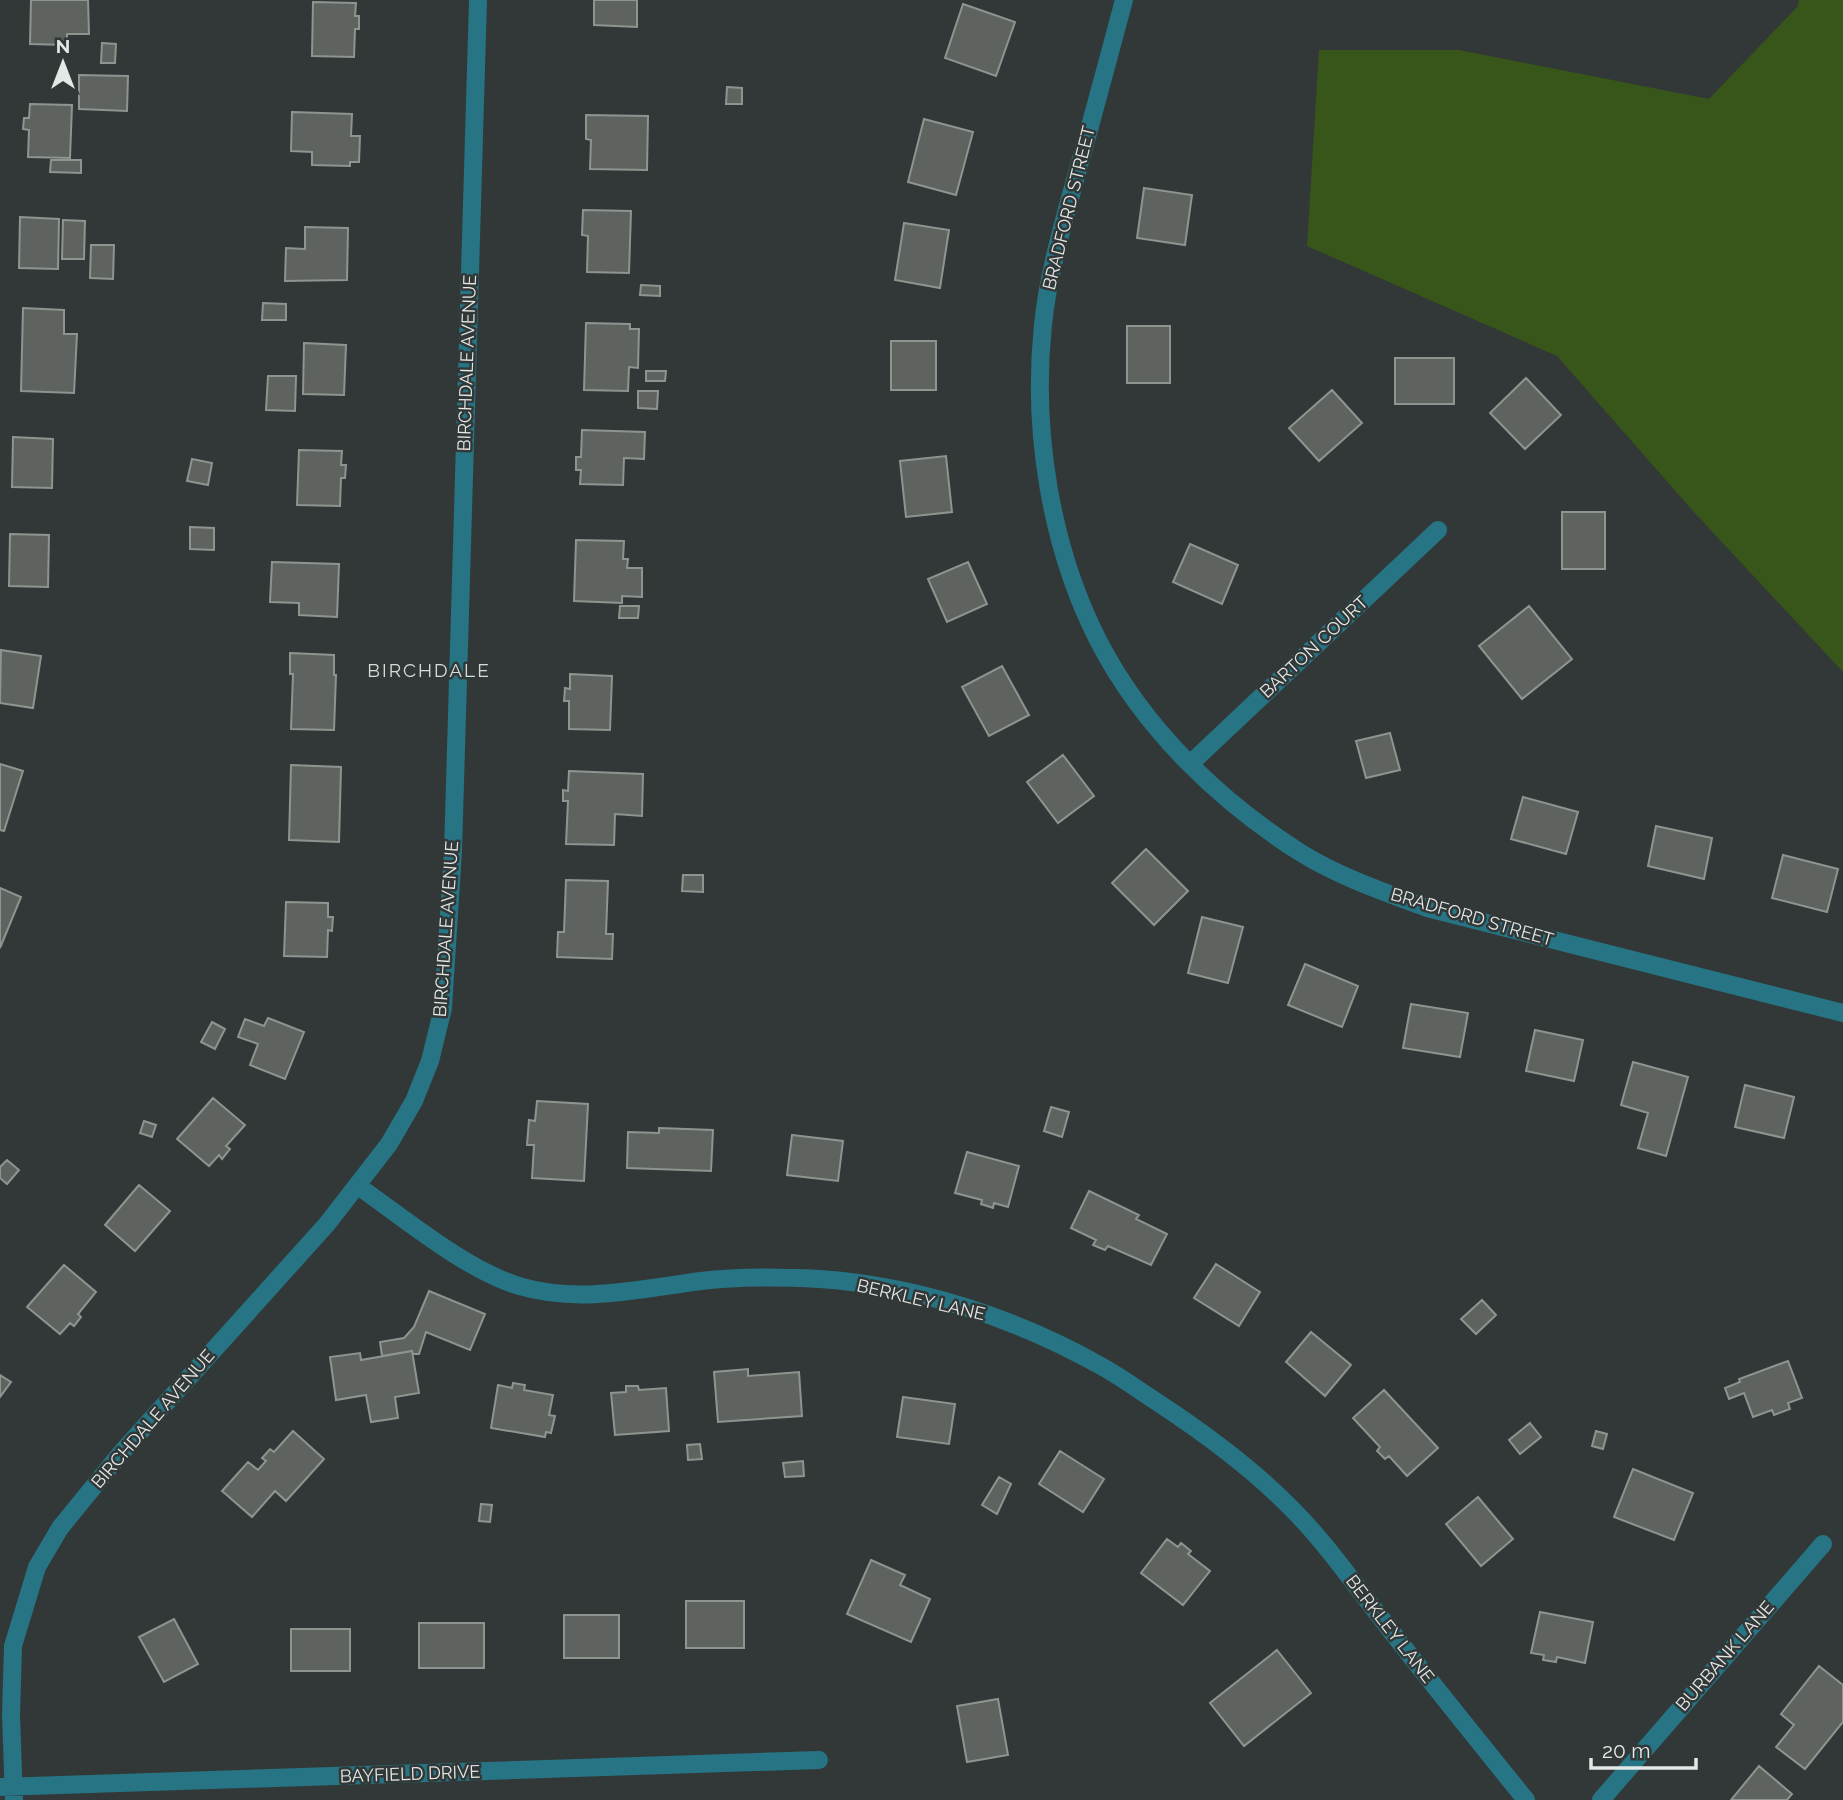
<svg xmlns="http://www.w3.org/2000/svg" width="1843" height="1800" font-family="Raleway,sans-serif">
<style>
.green{fill:#385619}
.building{fill:#5e635f;stroke:#8e9490;stroke-width:2}
.lines{fill:none;stroke-linecap:round;stroke-linejoin:round}
.street{stroke:#267484;stroke-width:18}
.labels{text-anchor:middle;stroke-width:5;stroke-linejoin:round;paint-order:stroke}
.street-label{font-size:18px;fill:#e4e8e7;stroke:#323837}
.neighbourhood-label{font-size:19px;letter-spacing:2px;fill:#d4dcda;stroke:#323837}
</style>
<rect width="100%" height="100%" fill="#323837"/>
<path class="green" d="M 1799,0 L 1843,0 L 1843,672 L 1692,510 L 1557,356 L 1307,246 L 1319,50 L 1459,50 L 1709,99 L 1798,6 Z"/>
<path class="building" d="M 31,0 L 88,0 L 89,34 L 67,34 L 67,45 L 30,44 Z
M 594,0 L 637,0 L 637,27 L 594,25 Z
M 313,2 L 356,3 L 355,16 L 359,16 L 359,29 L 355,29 L 354,57 L 312,56 Z
M 963,4 L 1015,22 L 996,76 L 945,58 Z
M 102,43 L 116,44 L 115,63 L 101,63 Z
M 79,75 L 128,76 L 127,111 L 79,109 Z
M 727,87 L 742,88 L 742,104 L 726,104 Z
M 30,104 L 72,105 L 70,158 L 28,157 L 29,130 L 23,129 L 24,118 L 29,118 Z
M 292,112 L 352,114 L 351,136 L 360,136 L 359,162 L 350,162 L 350,166 L 312,165 L 312,152 L 291,151 Z
M 586,115 L 648,116 L 647,170 L 590,169 L 591,140 L 586,139 Z
M 924,119 L 973,132 L 956,195 L 908,182 Z
M 51,160 L 81,160 L 81,173 L 50,172 Z
M 1144,188 L 1192,195 L 1185,245 L 1137,238 Z
M 583,210 L 631,211 L 629,273 L 587,272 L 588,236 L 582,235 Z
M 20,217 L 59,219 L 58,269 L 19,268 Z
M 63,220 L 85,221 L 84,259 L 62,259 Z
M 904,223 L 949,230 L 940,288 L 895,280 Z
M 305,227 L 348,228 L 347,280 L 285,281 L 286,248 L 305,249 Z
M 91,245 L 114,245 L 113,279 L 90,278 Z
M 641,285 L 660,286 L 660,296 L 640,295 Z
M 263,303 L 286,304 L 286,320 L 262,320 Z
M 23,308 L 64,310 L 64,334 L 77,334 L 74,393 L 21,391 Z
M 586,323 L 630,324 L 630,329 L 639,329 L 638,368 L 629,367 L 628,391 L 584,390 Z
M 1127,326 L 1170,326 L 1170,383 L 1127,383 Z
M 891,341 L 936,341 L 936,390 L 891,390 Z
M 304,343 L 346,345 L 344,395 L 303,394 Z
M 1395,358 L 1454,358 L 1454,404 L 1395,404 Z
M 646,371 L 666,371 L 665,381 L 646,381 Z
M 268,376 L 296,376 L 295,411 L 266,410 Z
M 1526,378 L 1561,415 L 1525,449 L 1490,413 Z
M 1332,390 L 1362,423 L 1319,461 L 1289,428 Z
M 638,391 L 658,391 L 657,409 L 638,408 Z
M 582,430 L 645,432 L 644,459 L 624,458 L 623,485 L 580,484 L 581,470 L 576,470 L 576,457 L 581,457 Z
M 13,437 L 53,439 L 52,488 L 12,487 Z
M 299,450 L 342,451 L 341,465 L 346,465 L 345,478 L 341,478 L 340,506 L 297,505 Z
M 946,456 L 952,512 L 906,517 L 900,461 Z
M 192,459 L 212,463 L 208,485 L 187,481 Z
M 1562,512 L 1605,512 L 1605,569 L 1562,569 Z
M 190,527 L 214,528 L 214,550 L 190,549 Z
M 10,534 L 49,535 L 48,587 L 9,586 Z
M 576,540 L 624,541 L 623,559 L 628,559 L 627,568 L 642,568 L 642,597 L 622,596 L 622,603 L 574,601 Z
M 1190,544 L 1238,565 L 1222,604 L 1173,582 Z
M 272,562 L 339,564 L 337,617 L 299,615 L 299,603 L 270,602 Z
M 968,562 L 987,604 L 947,622 L 928,579 Z
M 620,606 L 639,606 L 638,618 L 619,618 Z
M 1529,606 L 1572,659 L 1522,699 L 1479,646 Z
M 1,650 L 41,656 L 33,708 L 0,703 Z
M 290,653 L 334,655 L 334,675 L 336,675 L 334,730 L 291,729 L 293,674 L 290,674 Z
M 1002,666 L 1029,715 L 989,736 L 962,687 Z
M 570,674 L 612,676 L 610,730 L 569,729 L 569,701 L 564,701 L 565,688 L 570,689 Z
M 1390,733 L 1400,770 L 1366,778 L 1356,741 Z
M 1063,755 L 1094,796 L 1058,823 L 1027,782 Z
M 0,764 L 23,771 L 4,831 L 0,830 Z
M 291,765 L 341,767 L 339,842 L 289,840 Z
M 569,771 L 643,774 L 642,816 L 615,814 L 614,845 L 566,844 L 568,801 L 563,801 L 563,790 L 568,791 Z
M 1523,797 L 1578,812 L 1566,854 L 1511,839 Z
M 1656,826 L 1712,838 L 1704,879 L 1648,866 Z
M 1146,849 L 1188,891 L 1154,925 L 1112,883 Z
M 1783,855 L 1838,869 L 1827,912 L 1772,898 Z
M 683,875 L 703,875 L 703,892 L 682,891 Z
M 566,880 L 608,881 L 606,934 L 613,934 L 612,959 L 557,957 L 558,932 L 564,932 Z
M 0,888 L 21,897 L 0,948 Z
M 286,902 L 328,903 L 328,917 L 333,917 L 332,931 L 328,930 L 327,957 L 284,956 Z
M 1202,917 L 1243,927 L 1228,983 L 1188,973 Z
M 1305,964 L 1358,986 L 1342,1027 L 1288,1005 Z
M 1411,1004 L 1468,1013 L 1460,1057 L 1403,1048 Z
M 268,1018 L 304,1032 L 285,1079 L 250,1065 L 258,1044 L 238,1037 L 245,1019 L 264,1026 Z
M 212,1022 L 225,1029 L 215,1049 L 201,1042 Z
M 1535,1030 L 1583,1040 L 1574,1081 L 1526,1071 Z
M 1633,1062 L 1688,1077 L 1666,1156 L 1638,1148 L 1648,1113 L 1621,1105 Z
M 1745,1085 L 1794,1097 L 1784,1138 L 1735,1127 Z
M 213,1098 L 245,1125 L 226,1146 L 230,1149 L 222,1159 L 219,1155 L 209,1166 L 177,1139 Z
M 537,1101 L 588,1104 L 584,1181 L 532,1178 L 534,1145 L 527,1145 L 529,1120 L 535,1121 Z
M 1051,1107 L 1069,1112 L 1062,1137 L 1044,1131 Z
M 144,1121 L 156,1125 L 152,1137 L 140,1133 Z
M 659,1128 L 713,1130 L 711,1171 L 627,1168 L 628,1132 L 659,1133 Z
M 792,1135 L 843,1141 L 838,1181 L 787,1175 Z
M 967,1152 L 1019,1166 L 1008,1207 L 994,1203 L 993,1208 L 981,1204 L 982,1200 L 955,1193 Z
M 7,1160 L 19,1170 L 7,1184 L 0,1178 L 0,1167 Z
M 139,1185 L 170,1211 L 135,1251 L 105,1225 Z
M 1089,1191 L 1139,1215 L 1136,1219 L 1167,1234 L 1151,1265 L 1108,1246 L 1105,1250 L 1093,1245 L 1096,1240 L 1071,1228 Z
M 1216,1264 L 1260,1292 L 1239,1326 L 1194,1298 Z
M 64,1265 L 96,1292 L 78,1314 L 81,1317 L 74,1326 L 70,1323 L 60,1334 L 27,1307 Z
M 429,1291 L 485,1314 L 470,1350 L 426,1332 L 419,1354 L 413,1354 L 412,1351 L 382,1356 L 380,1342 L 404,1338 L 414,1327 Z
M 1482,1300 L 1496,1315 L 1476,1334 L 1461,1319 Z
M 1311,1332 L 1351,1365 L 1325,1396 L 1286,1362 Z
M 412,1351 L 419,1393 L 395,1397 L 398,1418 L 371,1422 L 366,1395 L 336,1400 L 330,1357 L 360,1353 L 361,1360 Z
M 1788,1361 L 1802,1398 L 1788,1403 L 1790,1409 L 1774,1415 L 1772,1410 L 1753,1417 L 1744,1393 L 1729,1399 L 1725,1388 L 1740,1382 L 1739,1379 Z
M 748,1369 L 748,1376 L 799,1372 L 802,1416 L 718,1422 L 714,1372 Z
M 0,1375 L 11,1382 L 0,1397 Z
M 513,1383 L 525,1385 L 524,1390 L 553,1395 L 549,1415 L 555,1416 L 551,1433 L 546,1432 L 545,1437 L 491,1428 L 498,1385 L 512,1388 Z
M 626,1386 L 638,1386 L 639,1390 L 666,1388 L 669,1431 L 615,1435 L 611,1393 L 626,1392 Z
M 1384,1390 L 1438,1448 L 1407,1476 L 1389,1456 L 1385,1459 L 1377,1451 L 1380,1447 L 1353,1418 Z
M 903,1397 L 955,1404 L 949,1444 L 897,1437 Z
M 1530,1423 L 1541,1437 L 1520,1454 L 1509,1440 Z
M 293,1431 L 324,1459 L 286,1501 L 275,1491 L 252,1517 L 222,1491 L 248,1462 L 258,1470 L 266,1461 L 262,1458 L 270,1449 L 274,1452 Z
M 1596,1431 L 1607,1434 L 1603,1449 L 1592,1446 Z
M 700,1444 L 702,1459 L 688,1460 L 687,1445 Z
M 1060,1451 L 1104,1479 L 1083,1512 L 1039,1484 Z
M 803,1461 L 804,1476 L 785,1477 L 783,1463 Z
M 1633,1469 L 1693,1493 L 1674,1540 L 1614,1517 Z
M 999,1477 L 1011,1484 L 997,1514 L 982,1505 Z
M 1478,1497 L 1513,1539 L 1481,1566 L 1446,1524 Z
M 481,1504 L 492,1505 L 490,1522 L 479,1521 Z
M 1167,1539 L 1178,1547 L 1181,1543 L 1191,1551 L 1188,1554 L 1210,1571 L 1183,1605 L 1141,1573 Z
M 871,1560 L 905,1575 L 900,1585 L 930,1599 L 911,1642 L 847,1614 Z
M 686,1601 L 744,1601 L 744,1648 L 686,1648 Z
M 1540,1612 L 1593,1622 L 1585,1663 L 1557,1657 L 1556,1662 L 1543,1660 L 1544,1655 L 1531,1653 Z
M 564,1615 L 619,1615 L 619,1658 L 564,1658 Z
M 174,1619 L 198,1664 L 164,1682 L 139,1637 Z
M 419,1623 L 484,1623 L 484,1668 L 419,1668 Z
M 291,1629 L 350,1629 L 350,1671 L 291,1671 Z
M 1277,1650 L 1311,1693 L 1244,1746 L 1210,1703 Z
M 1819,1666 L 1843,1685 L 1843,1722 L 1805,1769 L 1776,1747 L 1794,1725 L 1781,1714 Z
M 998,1699 L 1008,1755 L 967,1762 L 957,1706 Z
M 1759,1766 L 1792,1794 L 1787,1800 L 1731,1800 Z"/>
<g class="lines">
<path class="street" d="M 1124,0 C 1108,60 1092,120 1075,180 C 1062,228 1048,275 1043,325 C 1032,429 1050,546 1098,640 C 1143,728 1219,801 1301,853 C 1340,877 1384,892 1427,908 L 1843,1013
M 1190,764 L 1438,530
M 358,1186 C 405,1219 466,1270 519,1286 C 580,1304 640,1289 701,1281 C 740,1276 781,1277 820,1279 C 918,1286 1016,1318 1101,1366 C 1121,1377 1140,1391 1160,1404 C 1207,1435 1253,1469 1292,1509 C 1325,1542 1352,1581 1381,1618 C 1428,1679 1477,1739 1526,1800
M 0,1787 L 819,1760
M 14,1800 L 11,1715 L 13,1646 L 37,1567 L 60,1528 L 121,1453 L 327,1224 L 389,1144 L 414,1101 L 430,1061 L 443,1008 L 453,851 L 478,0
M 1601,1800 L 1823,1544"/>
</g>
<g class="labels">
<g class="street-label">
<text transform="translate(1069 208) rotate(-76)" y="6">BRADFORD STREET</text>
<text transform="translate(467 363) rotate(-88)" y="6">BIRCHDALE AVENUE</text>
<text transform="translate(1314 647) rotate(-43)" y="6">BARTON COURT</text>
<text transform="translate(1472 917) rotate(16)" y="6">BRADFORD STREET</text>
<text transform="translate(446 929) rotate(-86)" y="6">BIRCHDALE AVENUE</text>
<text transform="translate(921 1300) rotate(13)" y="6">BERKLEY LANE</text>
<text transform="translate(153 1419) rotate(-49)" y="6">BIRCHDALE AVENUE</text>
<text transform="translate(1390 1629) rotate(52)" y="6">BERKLEY LANE</text>
<text transform="translate(1725 1656) rotate(-49)" y="6">BURBANK LANE</text>
<text transform="translate(410 1774) rotate(-2)" y="6">BAYFIELD DRIVE</text>
</g>
<g class="neighbourhood-label">
<text x="429" y="677">BIRCHDALE</text>
</g>
</g>
<g transform="translate(63 63)" stroke="#323837" stroke-width="5" paint-order="stroke">
<path d="M0-5L12 26L0 18L-12 26Z" fill="#e4e8e7"/>
<text y="-10" font-size="19" font-weight="bold" text-anchor="middle" fill="#e4e8e7">N</text>
</g>
<path d="M1591 1758v10h105v-10" fill="none" stroke="#e4e8e7" stroke-width="3.5"/>
<text x="1602" y="1758" font-size="21" fill="#e4e8e7" stroke="#323837" stroke-width="5" paint-order="stroke">20 m</text>
</svg>
